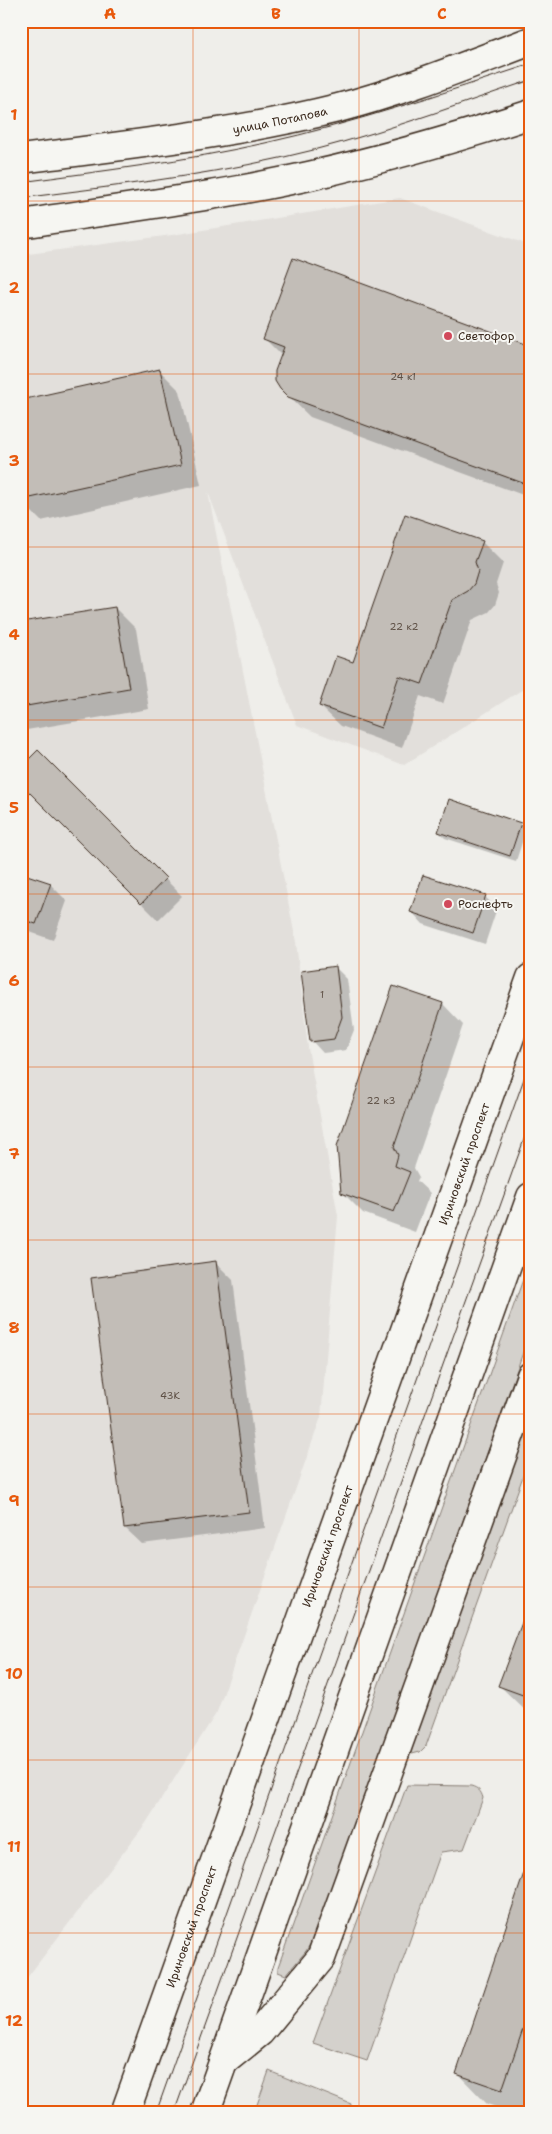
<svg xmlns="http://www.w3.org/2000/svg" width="552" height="2134" font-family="'Shantell Sans',sans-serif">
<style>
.built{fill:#e2dfdb}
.green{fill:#d4d1cc;stroke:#887e75}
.shadow{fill:#0003}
.building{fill:#c2bdb7;stroke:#3b2a1e}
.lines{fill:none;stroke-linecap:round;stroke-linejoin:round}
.street-casing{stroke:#3b2a1e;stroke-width:31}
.secondary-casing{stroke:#3b2a1e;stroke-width:31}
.street{stroke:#f6f6f2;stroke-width:28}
.secondary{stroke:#f6f6f2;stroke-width:28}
.tram{stroke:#3b2a1e;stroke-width:1}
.grid{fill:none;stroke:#e8590c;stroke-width:1;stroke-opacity:0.55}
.poi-dot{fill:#d1495b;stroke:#f6f6f2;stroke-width:2}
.labels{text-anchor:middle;stroke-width:4;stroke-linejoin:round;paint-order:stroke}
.number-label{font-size:10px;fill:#5d4f44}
.street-label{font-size:12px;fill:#3b2a1e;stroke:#f6f6f2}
.poi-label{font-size:12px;fill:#3b2a1e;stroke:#f6f6f2;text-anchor:start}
.neatline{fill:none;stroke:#e8590c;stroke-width:2}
.grid-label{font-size:16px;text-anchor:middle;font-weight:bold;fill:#e8590c}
</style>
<rect width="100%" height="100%" fill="#efeeea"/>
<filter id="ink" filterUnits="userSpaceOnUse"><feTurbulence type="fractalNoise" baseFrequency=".02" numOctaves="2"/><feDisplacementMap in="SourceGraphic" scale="10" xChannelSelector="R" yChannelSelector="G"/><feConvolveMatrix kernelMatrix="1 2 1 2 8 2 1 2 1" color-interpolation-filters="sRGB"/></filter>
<g filter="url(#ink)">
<path class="built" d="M 400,198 L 531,246 L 531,684 L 404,765 L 297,725 L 208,492 L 296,942 L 308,1048 L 338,1216 L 321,1417 L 217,1712 L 146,1823 L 26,1979 L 21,1980 L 21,255 L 172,235 Z"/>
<path class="green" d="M 531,1257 L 531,1330 L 316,1934 L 306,1951 L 286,1975 L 278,1972 L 278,1967 Z
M 531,1410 L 531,1454 L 426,1746 L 420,1752 L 412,1754 L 410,1751 Z
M 407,1785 L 471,1786 C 478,1788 481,1791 483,1798 L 464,1849 L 441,1852 L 367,2061 L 313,2043 Z
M 269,2071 L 351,2104 L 350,2110 L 345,2113 L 254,2113 Z"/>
<path class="shadow" d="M 265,339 L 531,347 L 531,498 L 310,417 L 281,389 L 282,356 Z
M 160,371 L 180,391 L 201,485 L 41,521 L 21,501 L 21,402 Z
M 482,542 L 503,563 L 496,584 L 499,593 L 495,605 L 489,612 L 472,620 L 443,704 L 420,696 L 402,748 L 341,726 L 320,706 L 354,664 Z
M 115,608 L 136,629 L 149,709 L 21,731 L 21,624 Z
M 38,751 L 182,896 L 158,920 L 21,782 Z
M 520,824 L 526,830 L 516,861 L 445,838 L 439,832 Z
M 21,874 L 50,884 L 67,901 L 53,940 L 21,929 Z
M 485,897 L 497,908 L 485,944 L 423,924 L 412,912 Z
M 335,967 L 347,979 L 354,1030 L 346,1050 L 323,1053 L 312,1041 Z
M 443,1004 L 463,1025 L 414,1168 L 419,1177 L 417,1181 L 430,1193 L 415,1232 L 363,1213 L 342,1192 Z
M 216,1263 L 233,1280 L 265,1528 L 142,1544 L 125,1528 Z
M 531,1602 L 531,1716 L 500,1686 Z
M 531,1858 L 531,2113 L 514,2113 L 487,2104 L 457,2073 Z"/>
<path class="building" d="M 293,258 L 531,346 L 531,486 L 288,397 L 280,389 L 275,381 L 275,371 L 284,347 L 263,339 Z
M 160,369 L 181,465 L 21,500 L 21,400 Z
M 405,514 L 483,541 L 475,562 L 478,571 L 474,584 L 468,591 L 452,600 L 422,684 L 399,676 L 381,728 L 319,706 L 336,656 L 353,662 Z
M 115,607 L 129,688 L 21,707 L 21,622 Z
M 38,750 L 166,878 L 141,904 L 21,784 L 21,767 Z
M 449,799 L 521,823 L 510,856 L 438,832 Z
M 21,873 L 51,883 L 36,924 L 21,919 Z
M 423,875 L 486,895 L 473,933 L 410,912 Z
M 336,966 L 342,1017 L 334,1039 L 310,1042 L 301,971 Z
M 393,986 L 443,1003 L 394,1147 L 398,1155 L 395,1166 L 410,1172 L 394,1212 L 341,1193 L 337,1146 Z
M 216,1261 L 249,1512 L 124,1528 L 91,1278 Z
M 529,1604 L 531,1604 L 531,1698 L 498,1686 Z
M 527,1864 L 531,1865 L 531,2006 L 502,2090 L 456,2074 Z"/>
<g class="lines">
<g class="street-casing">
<path id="street" d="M 223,2062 L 260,2032 L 321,1958 L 531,1376"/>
</g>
<g class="secondary-casing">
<g id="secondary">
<path id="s1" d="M 21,159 C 127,145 234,134 338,108 C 404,91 467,65 531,41"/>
<path d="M 21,224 C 117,209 214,197 309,176 C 384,159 457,138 531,114"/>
<path id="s2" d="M 125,2113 L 531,978"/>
<path d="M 205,2113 L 531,1197"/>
</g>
</g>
<use href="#street" class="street"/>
<use href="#secondary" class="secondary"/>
<path class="tram" d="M 21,182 C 103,171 185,161 265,143 C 355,123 443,93 531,64
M 21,198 C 108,187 195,177 280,158 C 366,139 448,108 531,80
M 156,2113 L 531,1059
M 174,2113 L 531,1120"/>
</g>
</g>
<path class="grid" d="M 193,21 L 193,2113M 359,21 L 359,2113M 21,201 L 531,201M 21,374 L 531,374M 21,547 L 531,547M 21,720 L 531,720M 21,894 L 531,894M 21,1067 L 531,1067M 21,1240 L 531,1240M 21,1414 L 531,1414M 21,1587 L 531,1587M 21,1760 L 531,1760M 21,1933 L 531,1933"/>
<g class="poi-dot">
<circle cx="448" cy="336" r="5"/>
<circle cx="448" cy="904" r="5"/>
</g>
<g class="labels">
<g class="number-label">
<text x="403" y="380">24 к1</text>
<text x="404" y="630">22 к2</text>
<text x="322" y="998">1</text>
<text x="381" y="1104">22 к3</text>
<text x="170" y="1399">43К</text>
</g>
<g class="street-label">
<text dy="4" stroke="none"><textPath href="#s1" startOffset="262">улица Потапова</textPath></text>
<text dy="4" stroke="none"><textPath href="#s2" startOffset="1008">Ириновский проспект</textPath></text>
<text dy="4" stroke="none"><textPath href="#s2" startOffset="602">Ириновский проспект</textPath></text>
<text dy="4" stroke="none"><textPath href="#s2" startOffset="198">Ириновский проспект</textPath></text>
</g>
<g class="poi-label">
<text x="458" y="340">Светофор</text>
<text x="458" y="908">Роснефть</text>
</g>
</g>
<rect width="552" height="2134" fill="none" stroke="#f6f6f2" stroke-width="55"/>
<rect x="28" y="28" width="496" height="2078" class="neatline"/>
<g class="grid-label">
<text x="110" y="19">A</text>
<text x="276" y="19">B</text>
<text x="442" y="19">C</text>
<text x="14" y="120">1</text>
<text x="14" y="293">2</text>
<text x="14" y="466">3</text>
<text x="14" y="640">4</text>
<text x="14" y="813">5</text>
<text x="14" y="986">6</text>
<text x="14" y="1159">7</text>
<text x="14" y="1333">8</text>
<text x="14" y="1506">9</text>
<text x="14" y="1679">10</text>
<text x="14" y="1852">11</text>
<text x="14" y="2026">12</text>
</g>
</svg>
